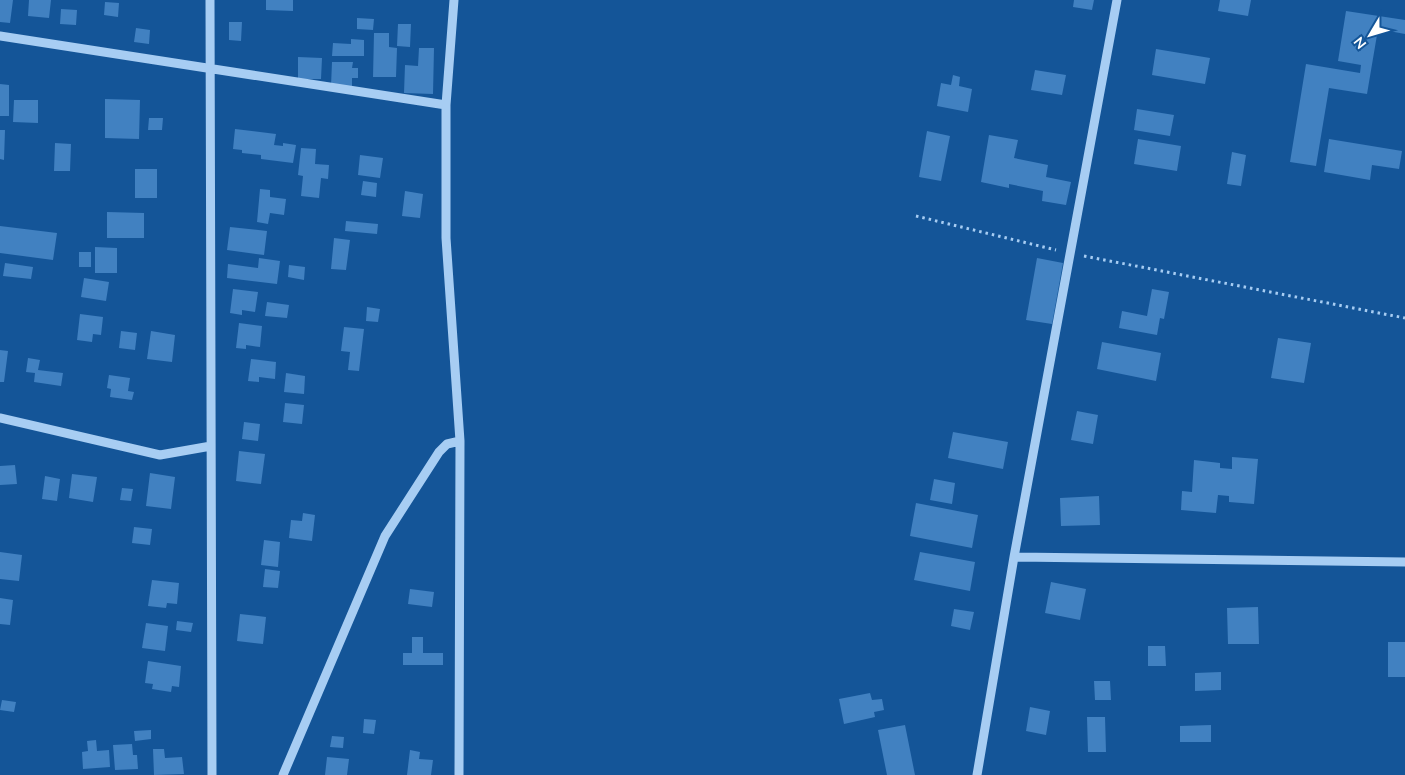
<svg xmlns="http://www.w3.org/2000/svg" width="1405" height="775" font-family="'Nunito Sans',sans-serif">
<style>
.building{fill:#4181c1}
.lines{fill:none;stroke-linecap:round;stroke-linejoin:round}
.path{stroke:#a7cdf3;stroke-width:3;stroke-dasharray:2.5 4;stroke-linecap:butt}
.minor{stroke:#a7cdf3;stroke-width:9}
</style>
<rect width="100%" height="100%" fill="#145598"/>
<path class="building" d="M 0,0 L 13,0 L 10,23 L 0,22 Z
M 29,0 L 51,0 L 49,18 L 28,16 Z
M 266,0 L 293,0 L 293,11 L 266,10 Z
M 1074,0 L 1094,0 L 1092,10 L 1073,7 Z
M 1220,0 L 1251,0 L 1248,16 L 1218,11 Z
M 105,2 L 119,3 L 118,17 L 104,15 Z
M 61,9 L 77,10 L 76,25 L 60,24 Z
M 1346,11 L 1405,20 L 1405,34 L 1378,29 L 1367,94 L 1329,88 L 1316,166 L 1290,162 L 1306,64 L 1360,73 L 1361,65 L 1338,61 Z
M 357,18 L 374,19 L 373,30 L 357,29 Z
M 229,22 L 242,22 L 241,41 L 229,40 Z
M 398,24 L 411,24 L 410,47 L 397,46 Z
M 136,28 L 150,30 L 149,44 L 134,42 Z
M 374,33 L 389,33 L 389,47 L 397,48 L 396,77 L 373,77 Z
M 351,39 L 364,40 L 364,56 L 332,56 L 333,43 L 351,44 Z
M 419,48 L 434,48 L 433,94 L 404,93 L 405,65 L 418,66 Z
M 1156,49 L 1210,58 L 1205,84 L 1152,75 Z
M 298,57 L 322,58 L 321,79 L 298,79 Z
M 332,62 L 353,62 L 352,68 L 358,68 L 358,78 L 352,78 L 352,87 L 331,86 Z
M 1035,70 L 1066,75 L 1062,95 L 1031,90 Z
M 953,75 L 960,77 L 959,86 L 972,89 L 968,112 L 937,106 L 941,83 L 951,85 Z
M 0,84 L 9,85 L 9,116 L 0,116 Z
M 105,99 L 140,100 L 139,139 L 105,138 Z
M 14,100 L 38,100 L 38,123 L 13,122 Z
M 1137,109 L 1174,115 L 1170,136 L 1134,130 Z
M 149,118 L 163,118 L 162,130 L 148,130 Z
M 235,129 L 276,134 L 274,145 L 283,146 L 283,143 L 296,145 L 293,163 L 261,159 L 261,155 L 242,153 L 242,150 L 233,149 Z
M 0,130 L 5,130 L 4,160 L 0,159 Z
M 927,131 L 950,136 L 941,181 L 919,177 Z
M 989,135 L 1018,140 L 1014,158 L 1048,165 L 1046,177 L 1071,182 L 1066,205 L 1042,201 L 1043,191 L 1009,184 L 1009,188 L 981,182 Z
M 1138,139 L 1181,146 L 1177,171 L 1134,164 Z
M 1329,139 L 1402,151 L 1399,169 L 1372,165 L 1370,180 L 1324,172 Z
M 55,143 L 71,144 L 70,171 L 54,171 Z
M 301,148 L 316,149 L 315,164 L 329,165 L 328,179 L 321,178 L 319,198 L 301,196 L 303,176 L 298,175 Z
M 1232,152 L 1246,155 L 1241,186 L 1227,184 Z
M 360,155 L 383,158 L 380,178 L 358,175 Z
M 135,169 L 157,169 L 157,198 L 135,198 Z
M 363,181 L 377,183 L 376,197 L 361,195 Z
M 260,189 L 270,190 L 270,197 L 286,199 L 284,215 L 270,213 L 268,224 L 257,222 Z
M 405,191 L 423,194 L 420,218 L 402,216 Z
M 107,212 L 144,213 L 144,238 L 107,238 Z
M 346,221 L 378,224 L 377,234 L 345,231 Z
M 0,226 L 57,233 L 53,260 L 0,253 Z
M 230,227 L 267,231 L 264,255 L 227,250 Z
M 334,238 L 350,240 L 346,270 L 331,269 Z
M 95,247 L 117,248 L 117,273 L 95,273 Z
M 79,252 L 91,252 L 91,267 L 79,267 Z
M 259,258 L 280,261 L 277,284 L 227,278 L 228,264 L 258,268 Z
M 1037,258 L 1063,263 L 1052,324 L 1026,320 Z
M 5,263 L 33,267 L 31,279 L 3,276 Z
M 289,265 L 305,267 L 304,280 L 288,277 Z
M 84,278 L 109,282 L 106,301 L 81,297 Z
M 233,289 L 258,292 L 255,312 L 242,310 L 242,315 L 230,313 Z
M 1152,289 L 1169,292 L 1164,319 L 1160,318 L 1157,335 L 1119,328 L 1122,311 L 1147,316 Z
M 267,302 L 289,305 L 287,318 L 265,316 Z
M 367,307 L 380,309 L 378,322 L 366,321 Z
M 80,314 L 103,317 L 101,335 L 93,334 L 92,342 L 77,340 Z
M 239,323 L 262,326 L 260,347 L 246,345 L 246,349 L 236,348 Z
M 344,327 L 364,329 L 359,371 L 348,370 L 350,352 L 341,351 Z
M 121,331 L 137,333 L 135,350 L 119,348 Z
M 151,331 L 175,335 L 172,362 L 147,359 Z
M 1278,338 L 1311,343 L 1304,383 L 1271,378 Z
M 1102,342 L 1161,353 L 1156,381 L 1097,369 Z
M 0,350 L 8,351 L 4,382 L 0,382 Z
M 28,358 L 40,360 L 38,370 L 63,373 L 61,386 L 34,382 L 35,373 L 26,372 Z
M 251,359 L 276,362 L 275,379 L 259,377 L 259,382 L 248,381 Z
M 286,373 L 305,376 L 304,394 L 284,392 Z
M 109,375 L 130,378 L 128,391 L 134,392 L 132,400 L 110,397 L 111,389 L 107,388 Z
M 285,403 L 304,405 L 302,424 L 283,422 Z
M 1077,411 L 1098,415 L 1093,444 L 1071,440 Z
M 244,422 L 260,424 L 258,441 L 242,439 Z
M 953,432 L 1008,442 L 1003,469 L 948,458 Z
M 239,451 L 265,454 L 261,484 L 236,481 Z
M 1232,457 L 1258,459 L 1254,504 L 1229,502 L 1229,496 L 1218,495 L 1216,513 L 1181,510 L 1182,491 L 1192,492 L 1194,460 L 1220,463 L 1220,468 L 1232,469 Z
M 15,465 L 17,484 L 0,485 L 0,466 Z
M 150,473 L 175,477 L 171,509 L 146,506 Z
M 72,474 L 97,477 L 93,502 L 69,498 Z
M 45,476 L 60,479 L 57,501 L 42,499 Z
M 934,479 L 955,483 L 952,504 L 930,500 Z
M 122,488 L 133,489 L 131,501 L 120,500 Z
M 1099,496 L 1100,525 L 1061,526 L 1060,498 Z
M 916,503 L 978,515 L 972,548 L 910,536 Z
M 303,513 L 315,515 L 312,541 L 289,538 L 291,520 L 302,521 Z
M 134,527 L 152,529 L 150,545 L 132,543 Z
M 264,540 L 280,542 L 278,567 L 261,565 Z
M 0,552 L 22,555 L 19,581 L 0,579 Z
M 920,552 L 975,562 L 970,591 L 914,580 Z
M 265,569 L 280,571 L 278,588 L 263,587 Z
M 152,580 L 179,583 L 177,604 L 167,603 L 166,608 L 148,606 Z
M 1051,582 L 1086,589 L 1080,620 L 1045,613 Z
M 410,589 L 434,592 L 432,607 L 408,604 Z
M 0,598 L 13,600 L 10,625 L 0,624 Z
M 1258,607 L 1259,644 L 1228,644 L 1227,608 Z
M 954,609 L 974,612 L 970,630 L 951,626 Z
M 240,614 L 266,617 L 263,644 L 237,641 Z
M 177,621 L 193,623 L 191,632 L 176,630 Z
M 146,623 L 168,626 L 165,651 L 142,648 Z
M 412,637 L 423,637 L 423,653 L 443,653 L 443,665 L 403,665 L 403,653 L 412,653 Z
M 1388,642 L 1405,642 L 1405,677 L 1388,677 Z
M 1148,646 L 1165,646 L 1166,666 L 1148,666 Z
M 148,661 L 181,666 L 179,687 L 172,686 L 171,692 L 152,689 L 153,684 L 145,683 Z
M 1221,672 L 1221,690 L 1195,691 L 1195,673 Z
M 1094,681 L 1110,681 L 1111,700 L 1095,700 Z
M 870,693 L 872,700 L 882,699 L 884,710 L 874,712 L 875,717 L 844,724 L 839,699 Z
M 2,700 L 16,702 L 14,712 L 0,710 Z
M 1030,707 L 1050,711 L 1046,735 L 1026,731 Z
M 1087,717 L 1105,717 L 1106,752 L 1088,752 Z
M 364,719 L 376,720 L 374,734 L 363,733 Z
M 905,725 L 915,775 L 887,775 L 878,730 Z
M 1211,725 L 1211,742 L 1180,742 L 1180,726 Z
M 151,730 L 151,739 L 135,741 L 134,731 Z
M 332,736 L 344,737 L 343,748 L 330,747 Z
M 96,740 L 97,751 L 109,750 L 110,767 L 83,769 L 82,752 L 88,751 L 87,741 Z
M 132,744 L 133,755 L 137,755 L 138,769 L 115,770 L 113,745 Z
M 153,749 L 164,749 L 165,758 L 182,757 L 184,774 L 154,775 Z
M 410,750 L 420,752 L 419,759 L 433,760 L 431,775 L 407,775 Z
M 327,757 L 349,759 L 347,775 L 325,775 Z"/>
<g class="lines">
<path class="path" d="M 916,216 L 1056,250
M 1084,256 L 1405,318"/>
<path class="minor" d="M 210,0 L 212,775
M 454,0 L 446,105 L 446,238 L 460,441 L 459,775
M 0,36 L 446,105
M 0,418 L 160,455 L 211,446
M 1014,557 L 1405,562
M 283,775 L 385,536 L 439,452 L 447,444 L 460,441
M 977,775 L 1014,557 L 1117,0"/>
</g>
<g transform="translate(1370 35) rotate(232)" stroke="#145598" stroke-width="4" paint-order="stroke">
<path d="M0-4L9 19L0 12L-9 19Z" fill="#ffffff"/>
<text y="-8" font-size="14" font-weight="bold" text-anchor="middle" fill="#ffffff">N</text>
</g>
</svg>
